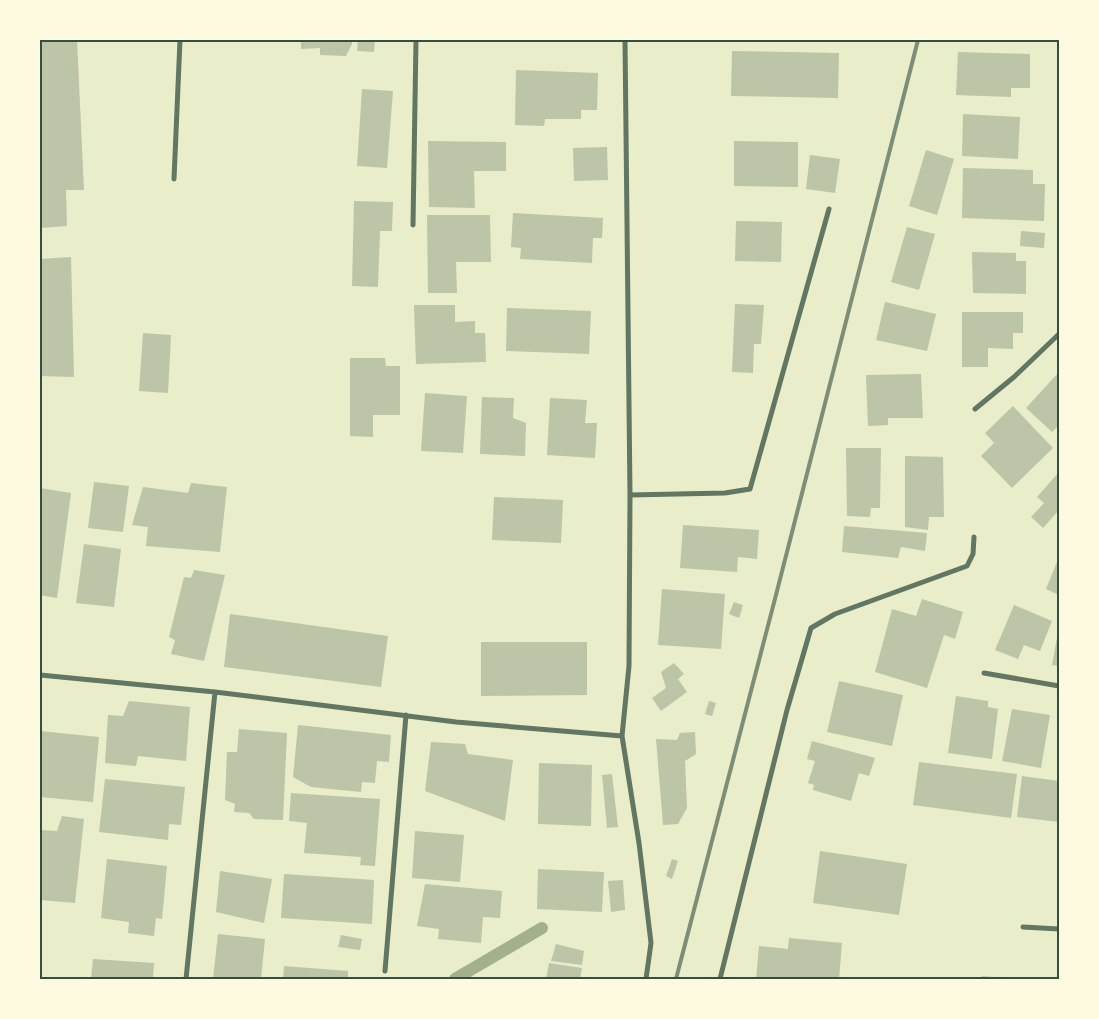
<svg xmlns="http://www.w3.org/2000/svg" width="1099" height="1019" font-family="Lora,serif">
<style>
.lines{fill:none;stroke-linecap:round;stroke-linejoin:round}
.stream{stroke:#a3b18a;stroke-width:12}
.building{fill:#bcc5a7}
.minor{stroke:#617663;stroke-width:5}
.rail{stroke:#7c8e77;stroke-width:4}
.neatline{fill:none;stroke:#344e41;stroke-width:2}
</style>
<rect width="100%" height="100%" fill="#e9edc9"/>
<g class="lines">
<path class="stream" d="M 455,979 L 542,928"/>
</g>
<path class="building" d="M 40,40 L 77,40 L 84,190 L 66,190 L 67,226 L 40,228 Z
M 301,40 L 352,40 L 352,44 L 346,56 L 320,55 L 320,48 L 301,49 Z
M 358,40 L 375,40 L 374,52 L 357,51 Z
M 732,51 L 839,53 L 838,98 L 731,96 Z
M 958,52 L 1030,54 L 1030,88 L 1011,88 L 1011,97 L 956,95 Z
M 516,70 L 598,73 L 597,110 L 581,110 L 581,119 L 545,119 L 544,126 L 515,125 Z
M 362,89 L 393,91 L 387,168 L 357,166 Z
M 963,114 L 1020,117 L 1018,159 L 962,156 Z
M 428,141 L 506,142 L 506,171 L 474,171 L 475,208 L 429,207 Z
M 734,141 L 798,142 L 798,187 L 734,186 Z
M 607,147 L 608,180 L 574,181 L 573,148 Z
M 926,150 L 954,159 L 937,215 L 909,206 Z
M 810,155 L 840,159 L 835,193 L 806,189 Z
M 963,168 L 1033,170 L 1033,184 L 1045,184 L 1044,221 L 962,218 Z
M 354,201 L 393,202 L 392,231 L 380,231 L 378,287 L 352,286 Z
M 513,213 L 603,218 L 602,238 L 593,238 L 592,263 L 520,259 L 521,248 L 511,247 Z
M 427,215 L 490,215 L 491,262 L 456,262 L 457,293 L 428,293 Z
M 736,221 L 782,222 L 781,262 L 735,261 Z
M 907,227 L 935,234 L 919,290 L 891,282 Z
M 1021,231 L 1045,233 L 1044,248 L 1020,246 Z
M 972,252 L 1016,253 L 1016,261 L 1026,261 L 1026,294 L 973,293 Z
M 71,257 L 74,377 L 40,376 L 40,259 Z
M 885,302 L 936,314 L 927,351 L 876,340 Z
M 735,304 L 764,305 L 761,344 L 754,344 L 753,373 L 732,372 Z
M 414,305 L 455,305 L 455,322 L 475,321 L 475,333 L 485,333 L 486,362 L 416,364 Z
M 507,308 L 591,311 L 589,354 L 506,351 Z
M 962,312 L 1023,312 L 1023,333 L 1013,333 L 1013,349 L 988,348 L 988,367 L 962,367 Z
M 143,333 L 171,335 L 168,393 L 139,391 Z
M 350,358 L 385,358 L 386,366 L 400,366 L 400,415 L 373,415 L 373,437 L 350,436 Z
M 1059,372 L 1059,425 L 1052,432 L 1026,408 Z
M 921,374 L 923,418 L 888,418 L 888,425 L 868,426 L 866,375 Z
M 425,393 L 467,396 L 463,453 L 421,451 Z
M 482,397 L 514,398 L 513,418 L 526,423 L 525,456 L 480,454 Z
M 550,398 L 587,400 L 585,423 L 597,423 L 595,458 L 547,455 Z
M 1013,406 L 1053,448 L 1012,488 L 981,456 L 994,443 L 985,433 Z
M 846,448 L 881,448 L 880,508 L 871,508 L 870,517 L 847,516 Z
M 905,456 L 943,457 L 944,517 L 929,517 L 928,530 L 905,527 Z
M 1059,472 L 1059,510 L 1043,528 L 1031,517 L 1044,503 L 1037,497 Z
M 94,482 L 129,486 L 123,532 L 88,528 Z
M 191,483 L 227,487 L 220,552 L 146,546 L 148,527 L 132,525 L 143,487 L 188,493 Z
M 40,488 L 71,493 L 57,598 L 40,595 Z
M 494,497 L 563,500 L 561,543 L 492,540 Z
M 683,525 L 759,530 L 757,559 L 738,557 L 737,572 L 680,568 Z
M 844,526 L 927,533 L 925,551 L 901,547 L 898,558 L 842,552 Z
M 84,544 L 121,549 L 114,607 L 76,603 Z
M 1059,557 L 1059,595 L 1046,589 Z
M 194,570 L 225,575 L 204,661 L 171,654 L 175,640 L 169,637 L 184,577 L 191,578 Z
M 662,589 L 725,594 L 721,649 L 658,645 Z
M 922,599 L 963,612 L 955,639 L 944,635 L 927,688 L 875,672 L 892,609 L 916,616 Z
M 734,602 L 743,605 L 739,618 L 729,614 Z
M 1014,605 L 1052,621 L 1040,651 L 1024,645 L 1018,659 L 995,650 Z
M 230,614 L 388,636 L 381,687 L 224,667 Z
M 1058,632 L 1059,632 L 1059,666 L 1052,665 Z
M 481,642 L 587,642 L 587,695 L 481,696 Z
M 674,663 L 684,674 L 678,679 L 687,692 L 661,711 L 652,698 L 666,688 L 661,672 Z
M 839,681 L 903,695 L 892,746 L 827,732 Z
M 956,696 L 988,701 L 988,707 L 998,709 L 992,759 L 948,753 Z
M 129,701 L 190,707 L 186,761 L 138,756 L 136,766 L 105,763 L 108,715 L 123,716 Z
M 709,701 L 716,703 L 712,716 L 705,714 Z
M 1012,709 L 1050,715 L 1041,768 L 1002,761 Z
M 298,725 L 391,735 L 389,762 L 377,761 L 375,783 L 362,782 L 361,792 L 311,787 L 293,777 Z
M 239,729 L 287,733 L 283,820 L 254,819 L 249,813 L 234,812 L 235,804 L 225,800 L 227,752 L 237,752 Z
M 40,731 L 99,737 L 93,802 L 40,797 Z
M 695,732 L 696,754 L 685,761 L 687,808 L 678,824 L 663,825 L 656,739 L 677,740 L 680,733 Z
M 812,741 L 875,758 L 869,776 L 859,773 L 851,801 L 813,790 L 814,785 L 808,783 L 815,761 L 807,759 Z
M 431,742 L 465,744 L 468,754 L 513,760 L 505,821 L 425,791 Z
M 919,762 L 1017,774 L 1011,818 L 913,805 Z
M 539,763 L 592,765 L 591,826 L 538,824 Z
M 612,774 L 618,827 L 607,828 L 602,775 Z
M 1022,776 L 1059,781 L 1059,822 L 1017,817 Z
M 105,779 L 185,787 L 181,825 L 169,824 L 168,840 L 99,832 Z
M 291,793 L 380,799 L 375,866 L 360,865 L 361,857 L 304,853 L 307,823 L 289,821 Z
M 62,816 L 84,819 L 75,903 L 40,900 L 40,830 L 57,831 Z
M 415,831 L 464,835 L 460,882 L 412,878 Z
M 820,851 L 907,864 L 899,915 L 813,903 Z
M 107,859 L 167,866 L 162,919 L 156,918 L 154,936 L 128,933 L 129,922 L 101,918 Z
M 672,859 L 678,861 L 672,879 L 666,876 Z
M 538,869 L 604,872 L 602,912 L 537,909 Z
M 220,871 L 272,879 L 264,923 L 216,912 Z
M 284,874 L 374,880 L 372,924 L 281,918 Z
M 623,880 L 625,910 L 611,912 L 608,881 Z
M 425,884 L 502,891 L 500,918 L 483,917 L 481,943 L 438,939 L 439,929 L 417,926 Z
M 218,934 L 265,939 L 261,979 L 213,979 Z
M 341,935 L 362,939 L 360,950 L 338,947 Z
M 789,938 L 842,943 L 839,979 L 756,979 L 759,946 L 788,949 Z
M 556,944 L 584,951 L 582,965 L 551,961 Z
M 93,959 L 154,963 L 153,979 L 91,979 Z
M 549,963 L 582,968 L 580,979 L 546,979 Z
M 284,966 L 348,971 L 348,979 L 283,979 Z
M 982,976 L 1006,978 L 1006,979 L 982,979 Z"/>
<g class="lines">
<path class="minor" d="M 625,40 L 630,495 L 629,666 L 622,736 L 639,843 L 651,943 L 646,979
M 174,179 L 180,40
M 413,225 L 416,40
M 975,409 L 1014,377 L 1059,334
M 630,495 L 725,493 L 750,489 L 829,209
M 984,673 L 1059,686
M 40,675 L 215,692 L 456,722 L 622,736
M 1023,927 L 1059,929
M 385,971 L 406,715
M 186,979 L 215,692
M 720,979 L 787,710 L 811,628 L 835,614 L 967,566 L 973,554 L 974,537"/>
<path class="rail" d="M 676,979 C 757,666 840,354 918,40"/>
</g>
<rect width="1099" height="1019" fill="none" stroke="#fefae0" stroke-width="82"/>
<rect x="41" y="41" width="1017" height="937" class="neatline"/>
</svg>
